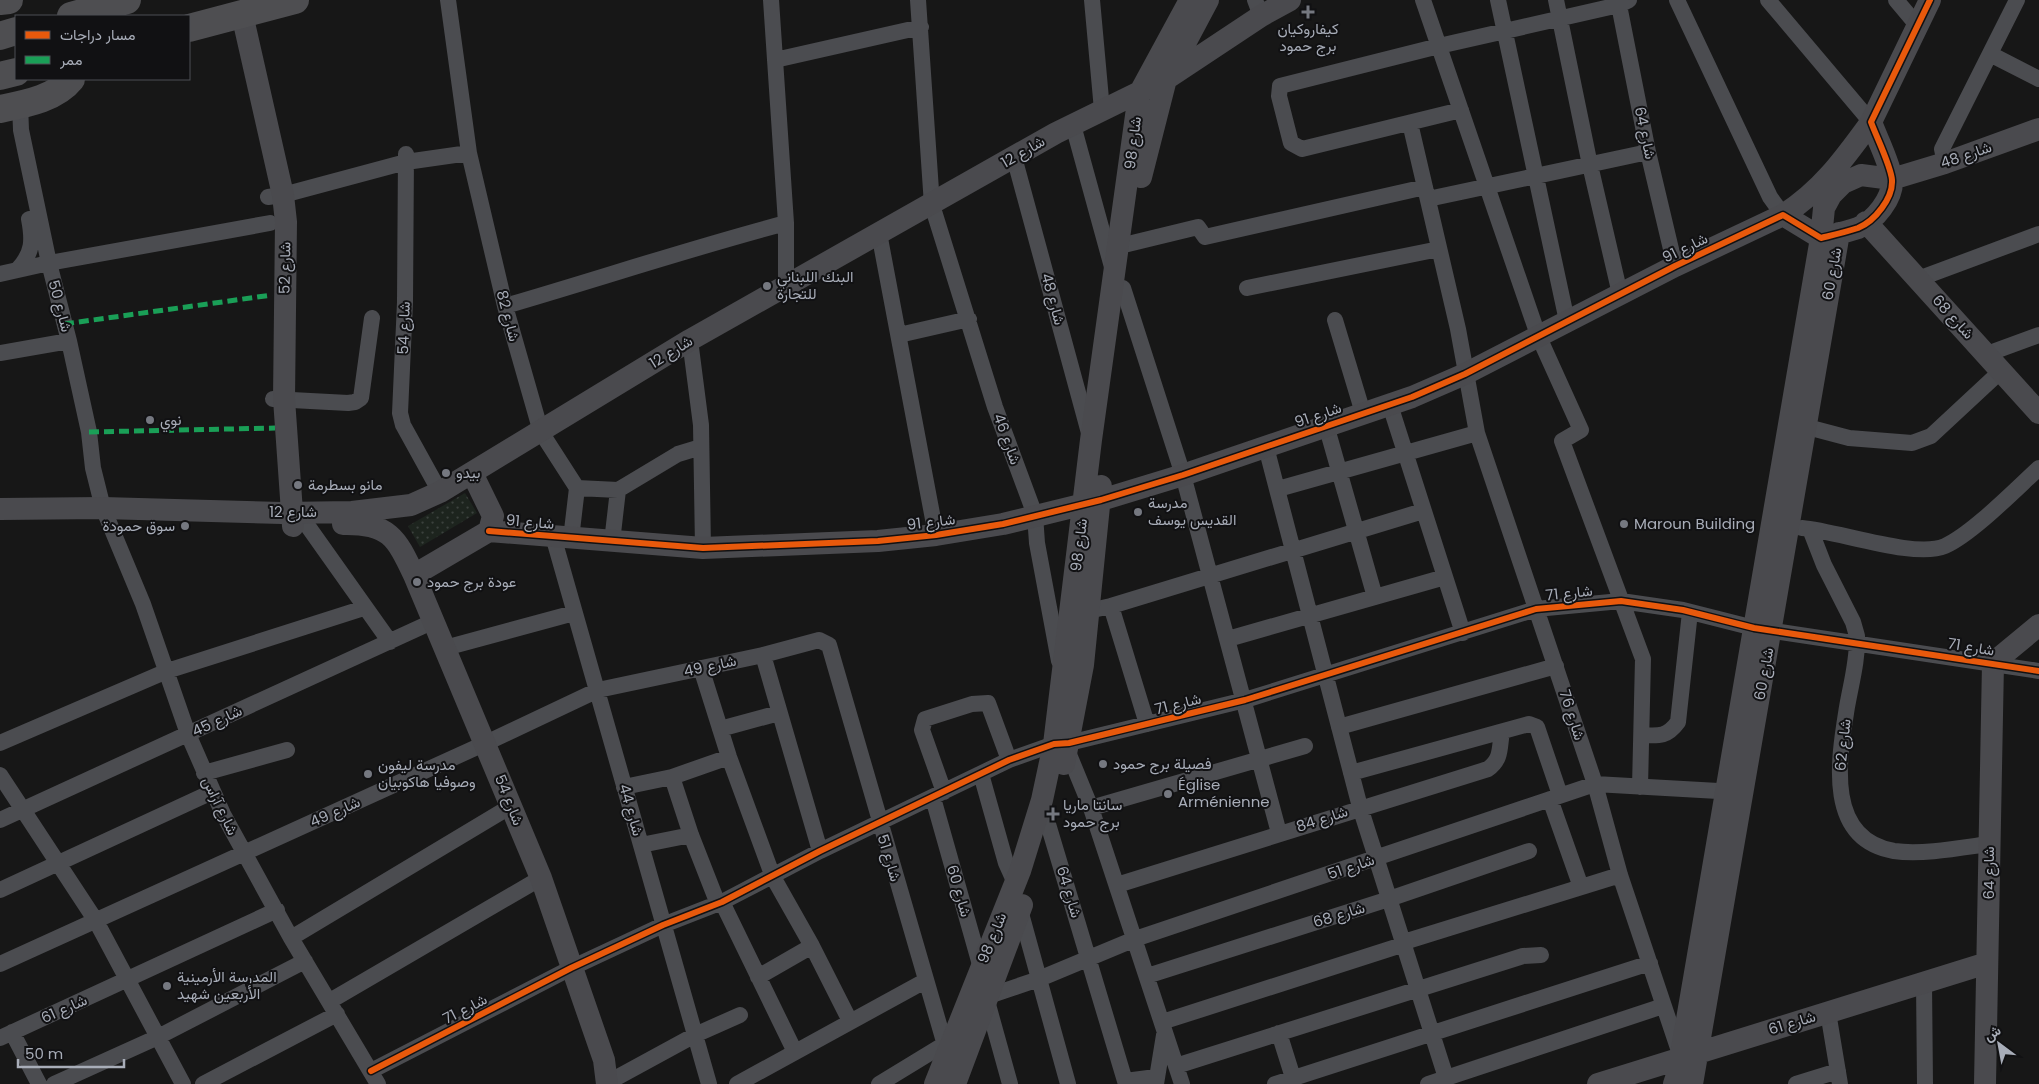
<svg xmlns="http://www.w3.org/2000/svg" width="2039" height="1084" font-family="Poppins,Vazirmatn,sans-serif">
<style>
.park{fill:url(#park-dots)}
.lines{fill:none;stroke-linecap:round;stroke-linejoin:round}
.street{stroke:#4b4c50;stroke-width:16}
.secondary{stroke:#4a4a4e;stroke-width:22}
.highway{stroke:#4e4e51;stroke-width:28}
.quiet{stroke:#1a9f57;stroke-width:5;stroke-dasharray:10 5;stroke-linecap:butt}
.cycleway-casing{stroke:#111113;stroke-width:9}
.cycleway{stroke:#e8590c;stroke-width:6}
.poi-dot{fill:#757880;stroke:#111113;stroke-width:2}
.labels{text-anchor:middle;stroke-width:4;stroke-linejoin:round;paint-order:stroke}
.poi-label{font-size:15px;fill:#a8adb8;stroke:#111113;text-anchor:start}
.street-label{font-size:15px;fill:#a8adb8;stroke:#111113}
</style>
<defs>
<pattern id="park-dots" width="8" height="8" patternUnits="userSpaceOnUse" patternTransform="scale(1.25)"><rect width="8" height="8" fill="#1d241e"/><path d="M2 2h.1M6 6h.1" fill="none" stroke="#3b413d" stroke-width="1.8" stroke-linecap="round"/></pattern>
</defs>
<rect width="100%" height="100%" fill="#171717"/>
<path class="park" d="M 465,493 L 477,513 L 420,547 L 408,526 Z"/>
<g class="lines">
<path class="street" d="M 448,0 L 469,153 L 505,306 L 541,432 L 577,488 L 618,490 L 678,454 L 701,447
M 771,0 L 786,223 L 786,286
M 918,0 L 932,205 L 995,407 L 1035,515 L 1037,543 L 1059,661
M 1092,0 L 1102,110
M 1255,0 L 1261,16
M 1423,0 L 1538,335 L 1581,430 L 1562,441 L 1643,659 L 1640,787
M 1498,0 L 1567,321
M 1556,0 L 1590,165 L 1620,294
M 1618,0 L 1648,152 L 1675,266
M 1677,0 L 1770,197 L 1783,215
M 1768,0 L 1871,122
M 1896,0 L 1917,25
M 1990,54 L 2039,79
M 775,60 L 921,27
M 20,104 L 21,130 L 49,263 L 69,341 L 89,432 L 93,468 L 103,508 L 143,604 L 188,734 L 223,814 L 291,938 L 378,1084
M 1461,110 L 1302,149 L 1291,143 L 1279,96 L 1280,86 L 1439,46 L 1619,5 L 1629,0
M 1410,123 L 1458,329 L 1477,433 L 1595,784 L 1620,875 L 1680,1054
M 1073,125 L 1112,267
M 406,154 L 405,302 L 400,413 L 403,425 L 440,492
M 1014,157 L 1089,433
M 1945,163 L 1942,149 L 2017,0
M 268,197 L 283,195 L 406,162 L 469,153
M 1428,199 L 1648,152
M 879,233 L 936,535
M 1128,244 L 1198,227 L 1205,237 L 1425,187
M 18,269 C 33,253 33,240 29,219
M 0,274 L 49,263 L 270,223
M 1918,279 L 2039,234
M 1123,288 L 1183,475 L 1279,833
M 1247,288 L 1439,249
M 505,306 C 598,279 691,248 786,223
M 1335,320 L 1363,413
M 899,335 L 969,319
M 690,340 L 701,425 L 703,548
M 0,353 L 69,341
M 1987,354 L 2039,335
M 273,399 L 348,403 L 355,402 L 361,398 L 372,318
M 1390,405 L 1463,633
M 1796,424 L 1849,438 L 1912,443 L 1931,436 L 2002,370
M 1326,425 L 1375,597
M 1266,447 L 1360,807 L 1448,1084
M 1278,489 L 1477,433
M 307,525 L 390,642
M 1802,528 C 1838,531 1915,559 1945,546 C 1972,534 2016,489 2039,468
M 1810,529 L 1824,565 L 1853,622 L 1857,636 C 1858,659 1851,684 1847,707 C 1839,757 1824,839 1894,851 C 1922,855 1960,848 1989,844
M 553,536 L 709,1084
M 571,539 L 577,488
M 612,542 L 618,490
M 1111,606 L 1147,724
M 1088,611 L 1111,606 L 1423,511
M 1228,639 L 1445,577
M 445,648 L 574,613
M 763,655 L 820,851
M 701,668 L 729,757 L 773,877 L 812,946 L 850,1021
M 1339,727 L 1556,666
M 720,729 L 779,713
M 1642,735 C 1659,736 1667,737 1678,722 L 1690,612
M 0,743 L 167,671 L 364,608
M 1068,752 L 1091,808 L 1182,1084
M 204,773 L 287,750
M 1351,773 L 1529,724 L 1537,727 L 1560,795
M 981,774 L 1006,863 L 1015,883
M 0,775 L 96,921 L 183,1084
M 672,777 L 691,835 L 718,904
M 624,787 L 672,777 L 729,757
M 944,792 L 922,730 L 925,719 L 972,704 L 988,703 L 1009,760
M 933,798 L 981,968 L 986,969
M 1550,799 L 1581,887
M 1091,808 L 1305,746
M 0,820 L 434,621
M 1048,824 L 1125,1081 L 1156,1077
M 641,845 L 691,835
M 1117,885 L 1488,769 C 1502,759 1499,748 1502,732
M 0,890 L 212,792
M 722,902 L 795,1052
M 1020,910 L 1068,1084
M 291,938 L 511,806
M 1404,942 L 1620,875
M 0,964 L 486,743 L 598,690 L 763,655 L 819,640 L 829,645 L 947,1052
M 1147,976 L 1389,899 L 1529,851
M 758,977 L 812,946
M 1924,982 L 1925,1084
M 980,999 L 1039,979 L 1135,939 L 1595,784 L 1736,792
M 330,1001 L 541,878
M 987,1001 L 1010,1084
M 1828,1012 L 1840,1084
M 1162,1022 L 1405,944
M 12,1032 L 39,1084
M 1279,1033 L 1295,1084
M 0,1038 L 277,910
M 1176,1066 L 1523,956 L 1541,955
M 371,1071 L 571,968 L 663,925 L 722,902 L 820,851 L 1009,760 L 1054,744 L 1069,743 L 1245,700 L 1536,609 L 1621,601 L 1683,610 L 1754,628 L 2039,671
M 54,1084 L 158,1037 L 305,961
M 203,1084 L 337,1014
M 605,1084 L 695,1035 L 740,1015
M 737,1084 L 925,981
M 879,1084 L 943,1045
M 1156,1084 L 1164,1035
M 1275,1084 L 1650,963
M 1428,1084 L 1663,1006
M 1796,1084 L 1838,1071"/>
<path class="secondary" d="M 242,14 L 283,195 L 286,222 L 284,399 L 293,526
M 1141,177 L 1166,79 L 1208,0
M 1783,215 C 1822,190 1844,159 1871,122
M 1866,222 L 2039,413
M 0,509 L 103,508 L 282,513 L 352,512 L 411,505 L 440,492 L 690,340 L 1056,133 L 1166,79 L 1261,16 L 1290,0
M 343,524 C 389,523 396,537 414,575 L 541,878 L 604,1060 L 607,1084
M 489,531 L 703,548 L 878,541 L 936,535 L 1003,524 L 1101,500 L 1183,475 L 1412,397 L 1465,374 L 1675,266 L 1783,215 L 1821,238 C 1833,235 1846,232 1858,228 C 1875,221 1893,198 1892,180 C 1891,166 1876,136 1871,122 L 1930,0
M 414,575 L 489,531 L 493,516 L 472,473
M 1064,764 L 1083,665 L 1101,486
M 935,1084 L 1020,871 L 1042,800 L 1054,744 L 1091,440 L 1139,94 L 1190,0
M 955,1084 L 1022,905
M 1598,1084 L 1987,963
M 1674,1084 L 1678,1072 L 1821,238 L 1824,208 L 1831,195 L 1843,183 L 1861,175 L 1892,179 L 1945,163 L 2039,129
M 1692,1084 L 1839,233
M 1985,1084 L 1993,663 L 2039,625"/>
<path class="highway" d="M 0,1 L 9,0
M 71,16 L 127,0
M 189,28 L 295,0
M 0,36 L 16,31
M 0,76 L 16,72
M 0,109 C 24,104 55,99 71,79"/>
<path class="quiet" d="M 64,324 L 272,295
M 89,432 L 275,428"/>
<g class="cycleway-casing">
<path id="cycleway" d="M 489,531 L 703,548 L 878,541 L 936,535 L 1003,524 L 1101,500 L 1183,475 L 1412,397 L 1465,374 L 1675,266 L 1783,215 L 1821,238 C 1833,235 1846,232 1858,228 C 1875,221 1893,198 1892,180 C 1891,166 1876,136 1871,122 L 1930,0
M 371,1071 L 571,968 L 663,925 L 722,902 L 820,851 L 1009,760 L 1054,744 L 1069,743 L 1245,700 L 1536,609 L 1621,601 L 1683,610 L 1754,628 L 2039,671"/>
</g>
<use href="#cycleway" class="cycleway"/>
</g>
<g class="poi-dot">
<path d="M1305.5 4.5h5v5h5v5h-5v5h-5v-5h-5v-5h5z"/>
<circle cx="767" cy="286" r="5"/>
<circle cx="150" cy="420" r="5"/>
<circle cx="446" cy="473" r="5"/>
<circle cx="298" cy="485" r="5"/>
<circle cx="1138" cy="512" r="5"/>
<circle cx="1624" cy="524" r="5"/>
<circle cx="185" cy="526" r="5"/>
<circle cx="417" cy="582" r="5"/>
<circle cx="1103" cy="764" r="5"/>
<circle cx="368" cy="774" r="5"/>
<circle cx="1168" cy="794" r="5"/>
<path d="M1050.5 806.5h5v5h5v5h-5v5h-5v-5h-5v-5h5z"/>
<circle cx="167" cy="986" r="5"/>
</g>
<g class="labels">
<g class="poi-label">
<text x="1308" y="34" text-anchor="middle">كيفاروكيان<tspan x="1308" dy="17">برج حمود</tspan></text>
<text x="777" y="282">البنك اللبناني<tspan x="777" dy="17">للتجارة</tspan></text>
<text x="160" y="425">نوي</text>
<text x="456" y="478">بيدو</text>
<text x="308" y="490">مانو بسطرمة</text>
<text x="1148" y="508">مدرسة<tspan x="1148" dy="17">القديس يوسف</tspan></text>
<text x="1634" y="529">Maroun Building</text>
<text x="175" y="531" text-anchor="end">سوق حمودة</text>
<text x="427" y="587">عودة برج حمود</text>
<text x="1113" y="769">فصيلة برج حمود</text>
<text x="378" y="770">مدرسة ليفون<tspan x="378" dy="17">وصوفيا هاكوبيان</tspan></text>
<text x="1178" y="790">Église<tspan x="1178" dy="17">Arménienne</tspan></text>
<text x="1063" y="810">سانتا ماريا<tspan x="1063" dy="17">برج حمود</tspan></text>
<text x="177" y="982">المدرسة الأرمينية<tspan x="177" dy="17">الأربعين شهيد</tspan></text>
</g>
<g class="street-label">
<text transform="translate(1645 133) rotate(78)" y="5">شارع 64</text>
<text transform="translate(1133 143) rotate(-83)" y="5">شارع 98</text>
<text transform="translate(1023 152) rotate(-30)" y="5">شارع 12</text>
<text transform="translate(1966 155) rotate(-19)" y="5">شارع 48</text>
<text transform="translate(1685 248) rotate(-26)" y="5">شارع 91</text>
<text transform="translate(285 268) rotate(-89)" y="5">شارع 52</text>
<text transform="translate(1832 274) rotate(-80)" y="5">شارع 60</text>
<text transform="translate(1053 299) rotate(75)" y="5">شارع 48</text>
<text transform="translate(60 306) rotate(75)" y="5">شارع 50</text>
<text transform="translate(508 316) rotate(75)" y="5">شارع 82</text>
<text transform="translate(1953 317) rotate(48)" y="5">شارع 68</text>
<text transform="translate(404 328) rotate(-88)" y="5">شارع 54</text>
<text transform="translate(671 352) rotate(-32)" y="5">شارع 12</text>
<text transform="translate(1318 415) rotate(-19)" y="5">شارع 91</text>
<text transform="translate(1007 439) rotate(70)" y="5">شارع 46</text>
<text x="293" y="517">شارع 12</text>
<text transform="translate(530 522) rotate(5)" y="5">شارع 91</text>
<text transform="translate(931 522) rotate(-7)" y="5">شارع 91</text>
<text transform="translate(1079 545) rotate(-83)" y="5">شارع 98</text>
<text transform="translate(1569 593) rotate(-6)" y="5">شارع 71</text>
<text transform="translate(1971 647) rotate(9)" y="5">شارع 71</text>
<text transform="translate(710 666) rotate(-12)" y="5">شارع 49</text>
<text transform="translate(1764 674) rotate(-80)" y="5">شارع 60</text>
<text transform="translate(1178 704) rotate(-14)" y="5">شارع 71</text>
<text transform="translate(1572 715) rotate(72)" y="5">شارع 76</text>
<text transform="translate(217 721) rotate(-25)" y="5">شارع 45</text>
<text transform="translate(1843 745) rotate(-84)" y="5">شارع 62</text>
<text transform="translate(509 800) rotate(68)" y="5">شارع 54</text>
<text transform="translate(220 806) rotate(64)" y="5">شارع آراس</text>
<text transform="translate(631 810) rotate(74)" y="5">شارع 44</text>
<text transform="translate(335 812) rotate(-24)" y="5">شارع 49</text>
<text transform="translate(1322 819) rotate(-18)" y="5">شارع 84</text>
<text transform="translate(889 858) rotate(73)" y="5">شارع 51</text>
<text transform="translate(1351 867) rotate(-19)" y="5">شارع 51</text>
<text transform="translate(1989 873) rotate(-90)" y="5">شارع 64</text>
<text transform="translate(959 891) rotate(74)" y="5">شارع 60</text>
<text transform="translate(1069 892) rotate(73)" y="5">شارع 64</text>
<text transform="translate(1339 915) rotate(-17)" y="5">شارع 68</text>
<text transform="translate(992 938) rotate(-68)" y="5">شارع 98</text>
<text transform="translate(64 1009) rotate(-24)" y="5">شارع 61</text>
<text transform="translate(465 1009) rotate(-27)" y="5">شارع 71</text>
<text transform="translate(1792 1023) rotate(-17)" y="5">شارع 61</text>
</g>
</g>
<rect x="15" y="15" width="175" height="65" fill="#111113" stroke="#4d4f55"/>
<rect x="25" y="31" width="25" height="8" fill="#e8590c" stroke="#4d4f55"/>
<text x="60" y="40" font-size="15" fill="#a8adb8">مسار دراجات</text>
<rect x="25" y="56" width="25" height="8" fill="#1a9f57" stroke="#4d4f55"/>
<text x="60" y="65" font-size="15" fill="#a8adb8">ممر</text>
<g transform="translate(1999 1044) rotate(328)" stroke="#111113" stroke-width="4" paint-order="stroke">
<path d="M0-4L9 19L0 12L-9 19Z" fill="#a8adb8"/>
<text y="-8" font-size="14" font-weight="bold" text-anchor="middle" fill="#a8adb8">ش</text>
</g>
<path d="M18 1059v8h106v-8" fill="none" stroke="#a8adb8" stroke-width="2.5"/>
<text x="25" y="1059" font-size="15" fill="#a8adb8" stroke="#111113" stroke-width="4" paint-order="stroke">50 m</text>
</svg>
